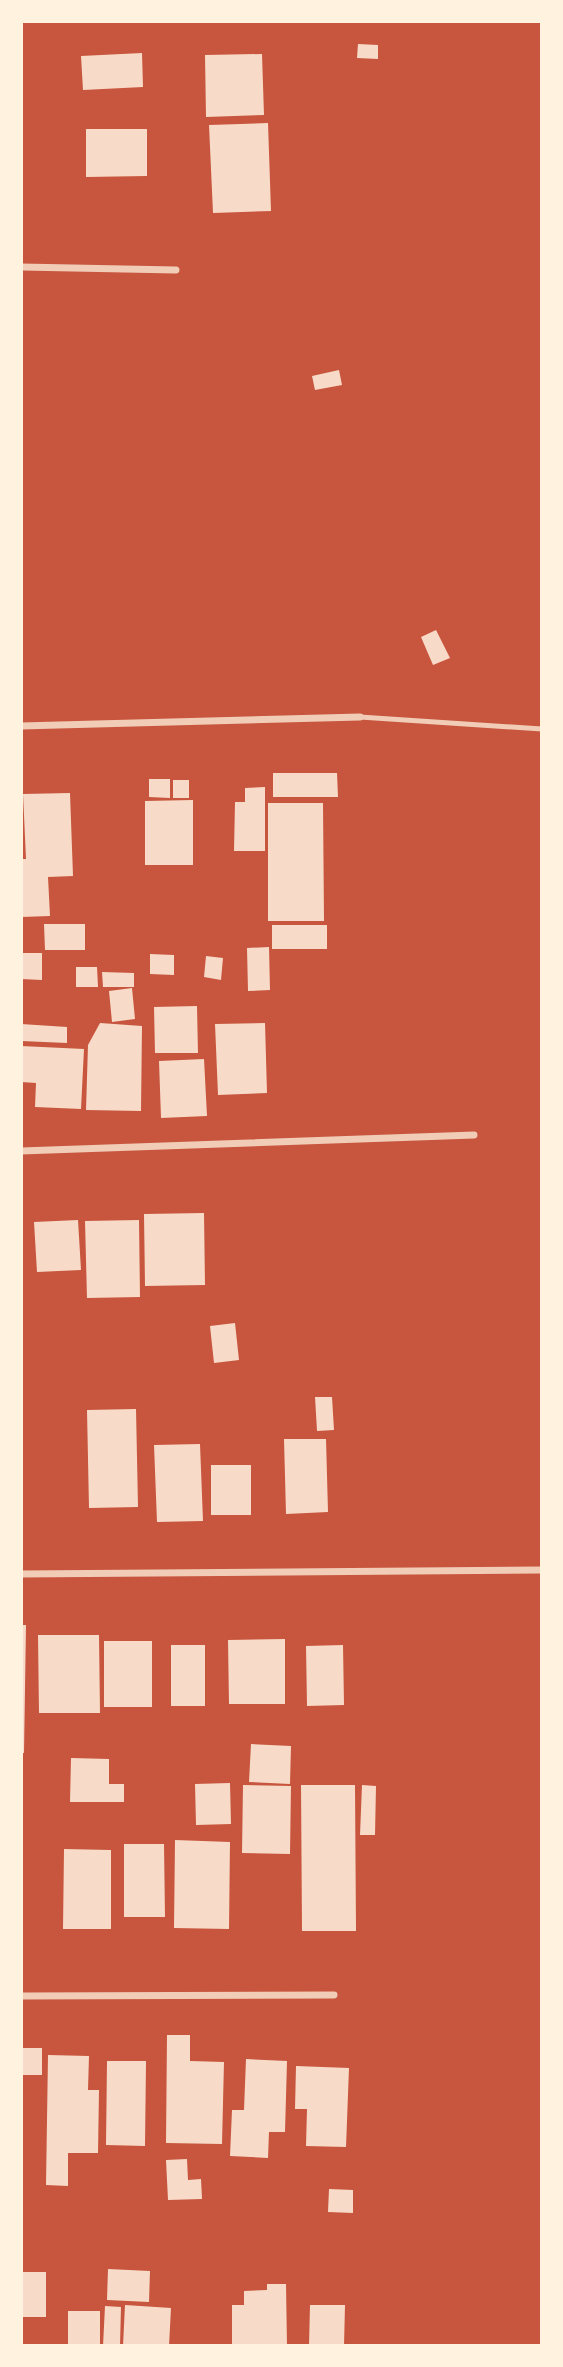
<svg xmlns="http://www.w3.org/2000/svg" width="563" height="2367" font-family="Cabin,sans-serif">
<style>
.building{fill:#f7dbc8}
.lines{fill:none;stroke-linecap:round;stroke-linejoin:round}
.service{stroke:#f1ccb7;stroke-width:5}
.minor{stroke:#f1ccb7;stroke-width:7}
</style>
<rect width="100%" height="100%" fill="#c8553d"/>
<path class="building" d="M 358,44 L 378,45 L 378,59 L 357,58 Z
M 142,53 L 143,87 L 83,90 L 81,56 Z
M 262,54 L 264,115 L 206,117 L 205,55 Z
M 268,123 L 271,211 L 213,213 L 209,125 Z
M 86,129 L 147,129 L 147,176 L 86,177 Z
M 339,370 L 342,385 L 315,390 L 312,376 Z
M 436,630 L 450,658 L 433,665 L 421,637 Z
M 273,773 L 337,773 L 338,797 L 273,797 Z
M 149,779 L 170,779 L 170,798 L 149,797 Z
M 173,780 L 189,780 L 189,798 L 173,798 Z
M 265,787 L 265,851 L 234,851 L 235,802 L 245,802 L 245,788 Z
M 70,793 L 73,876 L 48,877 L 50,916 L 21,917 L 21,859 L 26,859 L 23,794 Z
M 193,800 L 193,865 L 145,865 L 145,801 Z
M 268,803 L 323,803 L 324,921 L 268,921 Z
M 44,924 L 85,924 L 85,950 L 45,950 Z
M 272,925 L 327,925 L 327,949 L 272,949 Z
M 269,947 L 270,990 L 248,991 L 247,948 Z
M 21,953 L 42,953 L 42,980 L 21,979 Z
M 150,954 L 174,955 L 174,975 L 150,974 Z
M 206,956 L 223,958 L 221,980 L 204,977 Z
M 76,967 L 97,967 L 98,987 L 76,987 Z
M 102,972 L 134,973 L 134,987 L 103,987 Z
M 132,988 L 135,1019 L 112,1022 L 109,991 Z
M 197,1006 L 198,1053 L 155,1053 L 154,1007 Z
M 100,1023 L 142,1026 L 141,1111 L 86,1110 L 88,1045 Z
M 265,1023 L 267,1093 L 218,1095 L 215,1024 Z
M 21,1024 L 67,1027 L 67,1043 L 21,1041 Z
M 21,1046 L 84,1049 L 81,1109 L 35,1107 L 36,1083 L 21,1082 Z
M 204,1059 L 207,1116 L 161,1118 L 159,1061 Z
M 204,1213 L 205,1285 L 145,1286 L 144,1214 Z
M 78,1220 L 81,1270 L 37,1272 L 34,1222 Z
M 139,1220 L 140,1297 L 87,1298 L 85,1221 Z
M 235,1323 L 239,1360 L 214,1363 L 210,1326 Z
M 315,1397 L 332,1397 L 334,1430 L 317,1431 Z
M 136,1409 L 138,1507 L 89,1508 L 87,1410 Z
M 284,1439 L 326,1439 L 328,1512 L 286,1514 Z
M 200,1444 L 203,1521 L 157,1522 L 154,1445 Z
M 211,1465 L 251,1465 L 251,1515 L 211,1515 Z
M 21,1625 L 26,1625 L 24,1753 L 21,1753 Z
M 38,1635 L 99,1635 L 100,1713 L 39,1713 Z
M 285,1639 L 285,1704 L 229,1704 L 228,1640 Z
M 104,1641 L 152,1641 L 152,1707 L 104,1707 Z
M 171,1645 L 205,1645 L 205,1706 L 171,1706 Z
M 343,1645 L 344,1705 L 307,1706 L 306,1646 Z
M 251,1744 L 291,1746 L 290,1784 L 249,1782 Z
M 71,1758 L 109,1759 L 109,1784 L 124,1784 L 124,1802 L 70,1802 Z
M 230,1783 L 231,1824 L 196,1825 L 195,1784 Z
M 243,1785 L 291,1786 L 290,1854 L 242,1853 Z
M 301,1785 L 355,1785 L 356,1931 L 302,1931 Z
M 362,1785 L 376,1786 L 375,1835 L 360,1835 Z
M 175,1840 L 230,1842 L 229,1929 L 174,1928 Z
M 124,1844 L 164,1844 L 165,1917 L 124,1917 Z
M 64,1849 L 111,1850 L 111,1929 L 63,1929 Z
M 167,2035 L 190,2035 L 190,2061 L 224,2062 L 222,2144 L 166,2143 Z
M 21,2048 L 42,2048 L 42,2075 L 21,2075 Z
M 48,2055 L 89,2056 L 88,2090 L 99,2090 L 98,2153 L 68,2153 L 68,2186 L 46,2185 Z
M 246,2059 L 287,2061 L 285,2132 L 269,2132 L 268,2158 L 230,2156 L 232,2110 L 244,2110 Z
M 107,2061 L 146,2061 L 145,2146 L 106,2145 Z
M 296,2066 L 349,2068 L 346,2147 L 306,2146 L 307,2109 L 295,2109 Z
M 187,2159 L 188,2180 L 201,2179 L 202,2199 L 168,2200 L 166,2160 Z
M 329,2189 L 353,2190 L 353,2213 L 328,2212 Z
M 108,2269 L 150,2271 L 149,2302 L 107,2300 Z
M 21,2272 L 46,2272 L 46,2317 L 21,2317 Z
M 267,2284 L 286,2284 L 287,2346 L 232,2346 L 232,2305 L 244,2305 L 244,2291 L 267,2290 Z
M 125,2305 L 171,2308 L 169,2346 L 123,2346 Z
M 310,2305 L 345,2305 L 344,2346 L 309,2346 Z
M 105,2306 L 121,2307 L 120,2346 L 103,2346 Z
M 68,2311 L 100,2311 L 100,2346 L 68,2346 Z"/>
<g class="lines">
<path class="service" d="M 360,717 L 542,729"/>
<path class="minor" d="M 21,267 L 176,270
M 21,726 L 360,717
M 21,1151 L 474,1135
M 21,1574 L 542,1570
M 21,1996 L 334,1995"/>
</g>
<rect width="563" height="2367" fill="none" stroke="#fff3e0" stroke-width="46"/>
</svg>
